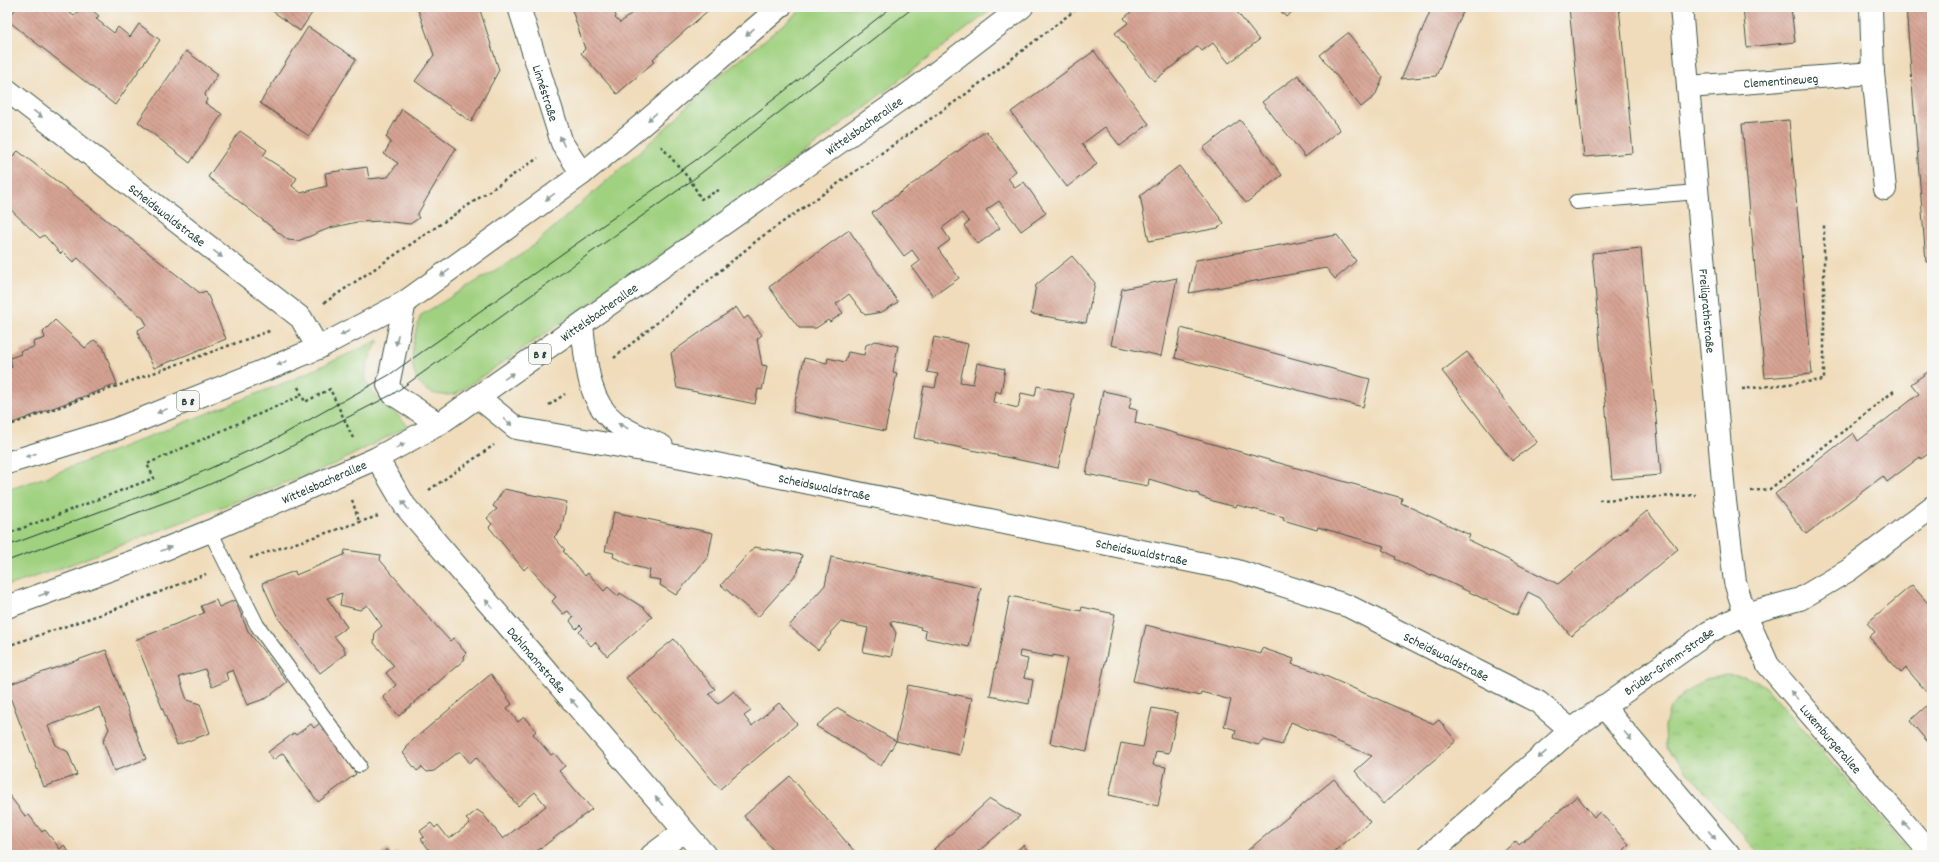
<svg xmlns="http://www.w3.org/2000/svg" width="1939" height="862" font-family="Dekko,sans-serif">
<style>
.grass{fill:#a0d180;stroke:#60875a}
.park{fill:url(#park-tufts);stroke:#60875a}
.building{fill:url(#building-back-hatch)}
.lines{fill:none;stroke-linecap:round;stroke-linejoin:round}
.service-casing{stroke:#3e5548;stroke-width:16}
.minor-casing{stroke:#3e5548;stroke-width:24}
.primary-casing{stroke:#3e5548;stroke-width:24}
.path{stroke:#3e5548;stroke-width:2.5;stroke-dasharray:3 3;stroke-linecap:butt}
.service{stroke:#fff;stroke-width:14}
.minor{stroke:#fff;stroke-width:22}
.primary{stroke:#fff;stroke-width:22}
.tram{stroke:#1f3d34;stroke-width:1}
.oneway{fill:#8f9e9a}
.labels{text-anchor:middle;stroke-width:3;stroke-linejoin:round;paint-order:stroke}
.shield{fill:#f6f6f2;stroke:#60746d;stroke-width:1}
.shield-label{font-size:12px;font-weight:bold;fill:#1f3d34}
.street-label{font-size:13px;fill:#1f3d34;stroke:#f6f6f2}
</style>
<defs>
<pattern id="park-tufts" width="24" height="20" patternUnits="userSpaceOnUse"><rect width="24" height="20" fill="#a0d180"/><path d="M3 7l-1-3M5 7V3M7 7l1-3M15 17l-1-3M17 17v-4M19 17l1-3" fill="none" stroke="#89b46f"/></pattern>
<pattern id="building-back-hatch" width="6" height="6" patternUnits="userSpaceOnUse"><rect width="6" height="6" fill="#d6a393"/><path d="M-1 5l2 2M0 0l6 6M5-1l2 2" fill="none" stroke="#ad8679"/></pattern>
</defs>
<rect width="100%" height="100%" fill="#f6f6f2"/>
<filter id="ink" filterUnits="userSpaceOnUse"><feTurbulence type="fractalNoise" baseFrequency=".025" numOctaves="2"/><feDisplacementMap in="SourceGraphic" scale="8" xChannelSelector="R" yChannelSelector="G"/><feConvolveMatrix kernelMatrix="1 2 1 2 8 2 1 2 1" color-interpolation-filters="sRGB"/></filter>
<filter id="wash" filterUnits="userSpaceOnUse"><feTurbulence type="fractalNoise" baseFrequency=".012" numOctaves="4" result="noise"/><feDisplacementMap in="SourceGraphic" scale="16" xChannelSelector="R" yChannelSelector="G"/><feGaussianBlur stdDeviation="0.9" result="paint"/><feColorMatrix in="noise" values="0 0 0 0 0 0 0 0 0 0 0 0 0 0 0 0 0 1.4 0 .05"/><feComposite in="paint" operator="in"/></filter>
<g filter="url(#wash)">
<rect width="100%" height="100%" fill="#f0dcba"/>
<path class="grass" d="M 805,7 L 995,7 L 736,205 L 456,394 C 403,403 408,348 421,315 L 527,251 L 655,138 L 714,81 Z
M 379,340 C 347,393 379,391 408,426 L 337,463 L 56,570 L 7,586 L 7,490 L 46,477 L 294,379 Z"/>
<path class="park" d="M 1726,675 L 1744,676 L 1764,685 L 1913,855 L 1760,855 L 1666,747 L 1665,727 L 1669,710 L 1683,694 L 1706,679 Z"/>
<g id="blocks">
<path class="building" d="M 17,7 L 75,7 L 70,13 L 74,16 L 82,7 L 88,7 L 99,16 L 96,19 L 114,33 L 118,27 L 130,37 L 139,24 L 160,40 L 115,105 L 7,20 Z
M 267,7 L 319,7 L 316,12 L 314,10 L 300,31 Z
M 417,7 L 479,7 L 499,70 L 471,122 L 415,81 L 434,55 Z
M 571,7 L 613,7 L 616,16 L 615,18 L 620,23 L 639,7 L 712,7 L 653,59 L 655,61 L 617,94 L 581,53 L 585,49 Z
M 1137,7 L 1143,7 L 1145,9 L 1148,7 L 1233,7 L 1259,40 L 1229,63 L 1213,43 L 1202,51 L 1198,46 L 1154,81 L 1115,33 L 1128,23 L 1124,18 Z
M 1277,7 L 1298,7 L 1286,17 Z
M 1432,7 L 1465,7 L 1436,76 L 1401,79 Z
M 1569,7 L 1619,7 L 1633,153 L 1584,157 Z
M 1743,7 L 1791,7 L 1795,42 L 1747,47 Z
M 1906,7 L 1932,7 L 1932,262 L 1926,262 Z
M 308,27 L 356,59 L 309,136 L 260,103 Z
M 1348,33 L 1383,77 L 1375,96 L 1361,107 L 1320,55 Z
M 186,51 L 218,74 L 205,94 L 207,100 L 205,103 L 222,114 L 190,163 L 138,122 Z
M 1094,51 L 1149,124 L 1120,146 L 1105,127 L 1082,144 L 1097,164 L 1067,187 L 1011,112 Z
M 1298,75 L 1340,130 L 1305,157 L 1262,102 Z
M 402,109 L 456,148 L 417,215 L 419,218 L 410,224 L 383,221 L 357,222 L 330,228 L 298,241 L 288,240 L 208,177 L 240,131 L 267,150 L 263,156 L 297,178 L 292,186 L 301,193 L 327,186 L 325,173 L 367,167 L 369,179 L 388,177 L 398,163 L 384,154 L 391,142 L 386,137 Z
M 1240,120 L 1282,175 L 1246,203 L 1203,148 Z
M 1789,120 L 1812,374 L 1765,378 L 1742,124 Z
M 986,131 L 1016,171 L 1008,178 L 1015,188 L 1024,182 L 1046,213 L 1021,231 L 999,201 L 986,210 L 1000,228 L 978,244 L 964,226 L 969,222 L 962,213 L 942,228 L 950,240 L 938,249 L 959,278 L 933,296 L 912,267 L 920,261 L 912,250 L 904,256 L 872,213 Z
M 18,151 L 200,293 L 206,291 L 226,339 L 154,368 L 139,337 L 138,330 L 147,325 L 143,318 L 114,295 L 115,293 L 78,258 L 73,262 L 63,252 L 61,254 L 44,235 L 40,238 L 7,206 L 7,162 Z
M 1179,166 L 1224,223 L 1218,228 L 1149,241 L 1140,196 Z
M 849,230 L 898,302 L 882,312 L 865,315 L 849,294 L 836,304 L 843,313 L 830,322 L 828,320 L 816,328 L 799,328 L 769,287 Z
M 1337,235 L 1356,261 L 1335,279 L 1326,268 L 1189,293 L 1196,260 Z
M 1641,248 L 1661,475 L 1612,479 L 1592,253 Z
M 1072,256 L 1095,283 L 1086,323 L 1031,314 L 1036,285 Z
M 1177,278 L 1161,356 L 1111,345 L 1122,289 Z
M 736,307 L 744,319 L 748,316 L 762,335 L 757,339 L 762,365 L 767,366 L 762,390 L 758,389 L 755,404 L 677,388 L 671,353 Z
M 55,320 L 85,348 L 94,340 L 103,347 L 117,384 L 7,425 L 7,369 L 12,367 L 10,358 L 21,354 L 20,351 L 34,347 L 33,342 L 45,338 L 43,332 Z
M 1181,328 L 1370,379 L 1363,407 L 1175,358 Z
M 934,337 L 968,344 L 960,382 L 973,384 L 977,363 L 1005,369 L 1001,393 L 995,391 L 993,402 L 1018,408 L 1021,393 L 1035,396 L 1037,386 L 1074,394 L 1058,468 L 914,438 L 924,386 L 935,388 L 938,374 L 927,372 Z
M 876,341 L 898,346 L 893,372 L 897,373 L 885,431 L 793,412 L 804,358 L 827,363 L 828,358 L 845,362 L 848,352 L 864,355 L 866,345 Z
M 1467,352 L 1537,442 L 1512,461 L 1442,371 Z
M 1932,369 L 1932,451 L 1921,459 L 1920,457 L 1887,482 L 1883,476 L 1806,534 L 1775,494 L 1853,433 L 1858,441 L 1919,394 L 1911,384 Z
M 1103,391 L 1132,397 L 1129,408 L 1137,410 L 1135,423 L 1160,429 L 1402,498 L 1401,503 L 1470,535 L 1468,540 L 1558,584 L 1647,511 L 1678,549 L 1571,636 L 1540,598 L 1528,592 L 1517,615 L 1432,574 L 1431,576 L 1395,559 L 1396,557 L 1382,550 L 1384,546 L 1318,527 L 1317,530 L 1283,520 L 1284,517 L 1237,505 L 1236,507 L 1216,502 L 1199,496 L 1199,494 L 1149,479 L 1148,486 L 1086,474 Z
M 504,489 L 567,502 L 561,530 L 554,537 L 565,550 L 563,551 L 585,576 L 588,573 L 604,591 L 608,587 L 618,596 L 620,593 L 644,608 L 652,617 L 607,656 L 595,642 L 591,646 L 579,632 L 583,628 L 580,625 L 576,629 L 570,621 L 573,617 L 568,611 L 563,614 L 552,601 L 556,597 L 528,566 L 524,570 L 489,527 L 492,524 L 487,518 L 497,509 L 493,506 Z
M 614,512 L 713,533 L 708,557 L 676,595 L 660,585 L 661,580 L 648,578 L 650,570 L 633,566 L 613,557 L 614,553 L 605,551 Z
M 754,547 L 802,555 L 798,572 L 758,617 L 721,585 Z
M 345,550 L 381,555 L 380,560 L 438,628 L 450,641 L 453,638 L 466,653 L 463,656 L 465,659 L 399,716 L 383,697 L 396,685 L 386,673 L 394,666 L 374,643 L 375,632 L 382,626 L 367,605 L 360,610 L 340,605 L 342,593 L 327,598 L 347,627 L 334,636 L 345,650 L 345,654 L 320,673 L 278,618 L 262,583 L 295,571 L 296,575 L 344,555 Z
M 831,557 L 981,588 L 969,647 L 925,638 L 926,631 L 920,629 L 921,627 L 891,621 L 891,624 L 896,633 L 891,657 L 863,652 L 868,628 L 840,622 L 830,633 L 831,634 L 818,650 L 789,626 L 825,585 Z
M 1912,585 L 1932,608 L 1932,698 L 1906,668 L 1901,673 L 1869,637 L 1875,632 L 1867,623 Z
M 1010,596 L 1081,611 L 1082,607 L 1115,614 L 1087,751 L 1050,743 L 1067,658 L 1053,655 L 1053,657 L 1020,651 L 1019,657 L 1028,659 L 1024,678 L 1033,680 L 1029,704 L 990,696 Z
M 216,600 L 219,607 L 235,600 L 248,631 L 287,682 L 267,698 L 247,705 L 233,670 L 226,673 L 228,680 L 212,687 L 205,669 L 179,677 L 187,700 L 200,704 L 210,733 L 177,745 L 135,640 L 204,613 L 201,606 Z
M 1146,625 L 1261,654 L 1262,648 L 1294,659 L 1292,664 L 1312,670 L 1434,724 L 1439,720 L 1456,741 L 1383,804 L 1355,771 L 1372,756 L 1291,722 L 1282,745 L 1264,740 L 1258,745 L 1234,738 L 1236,730 L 1224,726 L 1231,700 L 1201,692 L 1200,696 L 1133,681 Z
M 674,639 L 715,689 L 709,694 L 718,704 L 734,691 L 751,711 L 744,716 L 752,726 L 779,703 L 797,724 L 720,789 L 626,678 Z
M 106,650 L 146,759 L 114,771 L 103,741 L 109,729 L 100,707 L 48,726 L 56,745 L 68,752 L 77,775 L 44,787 L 7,689 L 7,685 Z
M 491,674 L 512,704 L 507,708 L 518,722 L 524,717 L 536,731 L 533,734 L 551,755 L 554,753 L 565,766 L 559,771 L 592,809 L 532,855 L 433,855 L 421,839 L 424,837 L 420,831 L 431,823 L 435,828 L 438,825 L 449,839 L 470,823 L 466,819 L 477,810 L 483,814 L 503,839 L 546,806 L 535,792 L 518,806 L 476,757 L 470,763 L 460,751 L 434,771 L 427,772 L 422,767 L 417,771 L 403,753 L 407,748 L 406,746 Z
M 908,685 L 972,698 L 960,755 L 896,741 L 881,766 L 816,726 L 838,708 L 896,741 Z
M 1932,701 L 1932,747 L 1910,721 Z
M 1152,708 L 1178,713 L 1169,753 L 1156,751 L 1153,765 L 1166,767 L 1158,806 L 1109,795 L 1121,743 L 1143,747 Z
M 320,723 L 356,774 L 318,802 L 283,753 L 273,760 L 268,752 L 294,733 L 296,735 L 311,724 L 314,728 Z
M 790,776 L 848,844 L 858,855 L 777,855 L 744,816 Z
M 1334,779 L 1370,822 L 1330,855 L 1242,855 Z
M 9,795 L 25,816 L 29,815 L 42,832 L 45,830 L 60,849 L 64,845 L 71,855 L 7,855 L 7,797 Z
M 1577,796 L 1594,817 L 1600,812 L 1629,845 L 1624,850 L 1628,855 L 1582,855 L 1579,851 L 1574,855 L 1506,855 L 1503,852 L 1516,841 L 1519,845 Z
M 990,799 L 1020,816 L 974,855 L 939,855 L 934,849 Z
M 1023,845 L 1032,855 L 1012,855 Z
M 387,849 L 392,855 L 396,852 L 398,855 L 380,855 Z"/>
</g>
</g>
<g filter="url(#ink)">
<use href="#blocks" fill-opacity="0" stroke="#3e5548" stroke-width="1"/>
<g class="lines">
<g class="service-casing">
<path id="service" d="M 1576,202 L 1698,192
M 210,531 L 257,625 L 359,765"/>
</g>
<g class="minor-casing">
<g id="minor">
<path id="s1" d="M 519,7 L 562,143 L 582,174"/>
<path id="s2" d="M 1681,7 L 1724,493 L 1735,582 L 1745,614 L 1768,665 L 1932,855"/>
<path d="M 1871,7 L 1873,73 L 1885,189"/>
<path id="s3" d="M 1688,87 L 1873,73"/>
<path id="s4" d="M 7,90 L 301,318 L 318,348"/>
<path d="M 582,325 C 586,356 586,401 615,422 C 627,432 647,439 662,446"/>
<path id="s5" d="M 478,397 L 516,428 L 682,457 L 1234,570 L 1348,606 L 1538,702 L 1571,730"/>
<path id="s6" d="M 377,458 L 405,506 L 705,855"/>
<path d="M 1603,706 L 1729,855"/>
<path d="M 652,855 L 684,831"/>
<path id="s7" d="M 1429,855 L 1571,730 L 1709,632 L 1745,614 L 1800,599 L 1849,570 L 1932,507"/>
</g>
</g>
<g class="primary-casing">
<g id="primary">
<path d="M 405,302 L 388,385 L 393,394 L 439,424"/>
<path d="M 7,463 L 117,429 L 285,362 L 318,348 L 405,302 L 582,174 L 643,124 L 780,7"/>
<path id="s8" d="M 7,607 L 145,557 L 210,531 L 377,458 L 439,424 L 915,89 L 1022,7"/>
</g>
</g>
<path class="path" d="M 661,146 L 691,181 L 701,199 L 719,190
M 324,303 L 538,158
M 614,358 L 760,238 L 966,94 L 1079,7
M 298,387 L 305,402 L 330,389 L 353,438
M 1742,389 L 1824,380 L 1824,223
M 549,405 L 565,394
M 7,426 L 272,330
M 429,490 L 494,445
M 1751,491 L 1770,489 L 1894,391
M 352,500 L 359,521
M 1599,500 L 1696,495
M 7,534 L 154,478 L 147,464 L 302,395
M 250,558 L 378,516
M 7,646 L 108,612 L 206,574"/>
<use href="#service" class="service"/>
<use href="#minor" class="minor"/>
<use href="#primary" class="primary"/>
<path class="tram" d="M 7,546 L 182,481 L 275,439 L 389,375 L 696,160 L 892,7
M 7,561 L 185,495 L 263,461 L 393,394 L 691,181 L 914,7"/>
</g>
<defs><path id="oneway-solid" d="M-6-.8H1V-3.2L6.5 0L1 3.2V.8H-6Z"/></defs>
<g class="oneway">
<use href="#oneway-solid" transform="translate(750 32) rotate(139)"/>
<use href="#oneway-solid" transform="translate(38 114) rotate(38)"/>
<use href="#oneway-solid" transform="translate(652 117) rotate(139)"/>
<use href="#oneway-solid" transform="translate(562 141) rotate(-113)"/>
<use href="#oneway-solid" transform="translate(550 197) rotate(144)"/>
<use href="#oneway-solid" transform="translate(218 254) rotate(38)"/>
<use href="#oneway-solid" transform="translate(445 273) rotate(144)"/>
<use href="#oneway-solid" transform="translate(345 333) rotate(152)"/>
<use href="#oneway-solid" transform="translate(397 340) rotate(102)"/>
<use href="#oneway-solid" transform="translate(282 363) rotate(158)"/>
<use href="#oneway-solid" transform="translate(509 376) rotate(-35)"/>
<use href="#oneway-solid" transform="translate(162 411) rotate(158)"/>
<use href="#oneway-solid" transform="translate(508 422) rotate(40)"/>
<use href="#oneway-solid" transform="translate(623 426) rotate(-153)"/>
<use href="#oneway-solid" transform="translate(400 446) rotate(-29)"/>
<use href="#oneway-solid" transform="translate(31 455) rotate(162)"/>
<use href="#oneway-solid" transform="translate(405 505) rotate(-125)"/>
<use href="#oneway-solid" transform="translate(166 549) rotate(-22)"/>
<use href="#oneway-solid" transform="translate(44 594) rotate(-20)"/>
<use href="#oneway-solid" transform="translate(489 604) rotate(-131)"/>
<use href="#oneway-solid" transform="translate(1794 695) rotate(-131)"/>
<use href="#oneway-solid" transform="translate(574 703) rotate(-131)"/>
<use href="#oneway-solid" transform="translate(1628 736) rotate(50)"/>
<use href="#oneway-solid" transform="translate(1542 755) rotate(139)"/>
<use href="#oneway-solid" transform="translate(659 801) rotate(-131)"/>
<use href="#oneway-solid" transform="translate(1906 825) rotate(-131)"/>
<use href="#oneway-solid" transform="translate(1712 835) rotate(50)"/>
</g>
</g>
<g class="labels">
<g class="shield">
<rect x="529" y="344" width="22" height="20" rx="3"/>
<rect x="177" y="391" width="22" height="20" rx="3"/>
</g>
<g class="shield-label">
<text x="540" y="358">B 8</text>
<text x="188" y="405">B 8</text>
</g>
<g class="street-label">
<text dy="5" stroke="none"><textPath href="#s3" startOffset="93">Clementineweg</textPath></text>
<text dy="5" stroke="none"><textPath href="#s1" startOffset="90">Linnéstraße</textPath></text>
<text dy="5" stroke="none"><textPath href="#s8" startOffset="989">Wittelsbacherallee</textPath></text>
<text dy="5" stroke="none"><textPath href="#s4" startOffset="203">Scheidswaldstraße</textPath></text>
<text dy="5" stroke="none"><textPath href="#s2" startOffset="305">Freiligrathstraße</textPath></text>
<text dy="5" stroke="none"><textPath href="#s8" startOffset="665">Wittelsbacherallee</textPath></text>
<text dy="5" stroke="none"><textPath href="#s8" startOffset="341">Wittelsbacherallee</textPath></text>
<text dy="5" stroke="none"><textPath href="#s5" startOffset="363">Scheidswaldstraße</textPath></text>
<text dy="5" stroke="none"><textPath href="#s5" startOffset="687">Scheidswaldstraße</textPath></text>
<text dy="5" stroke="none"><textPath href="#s5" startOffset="1011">Scheidswaldstraße</textPath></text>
<text dy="5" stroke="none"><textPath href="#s6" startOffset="258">Dahlmannstraße</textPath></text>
<text dy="5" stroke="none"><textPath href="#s7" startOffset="309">Brüder-Grimm-Straße</textPath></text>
<text dy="5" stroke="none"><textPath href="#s2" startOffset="764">Luxemburgerallee</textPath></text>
</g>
</g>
<rect width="1939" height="862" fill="none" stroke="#f6f6f2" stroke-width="24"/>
</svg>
